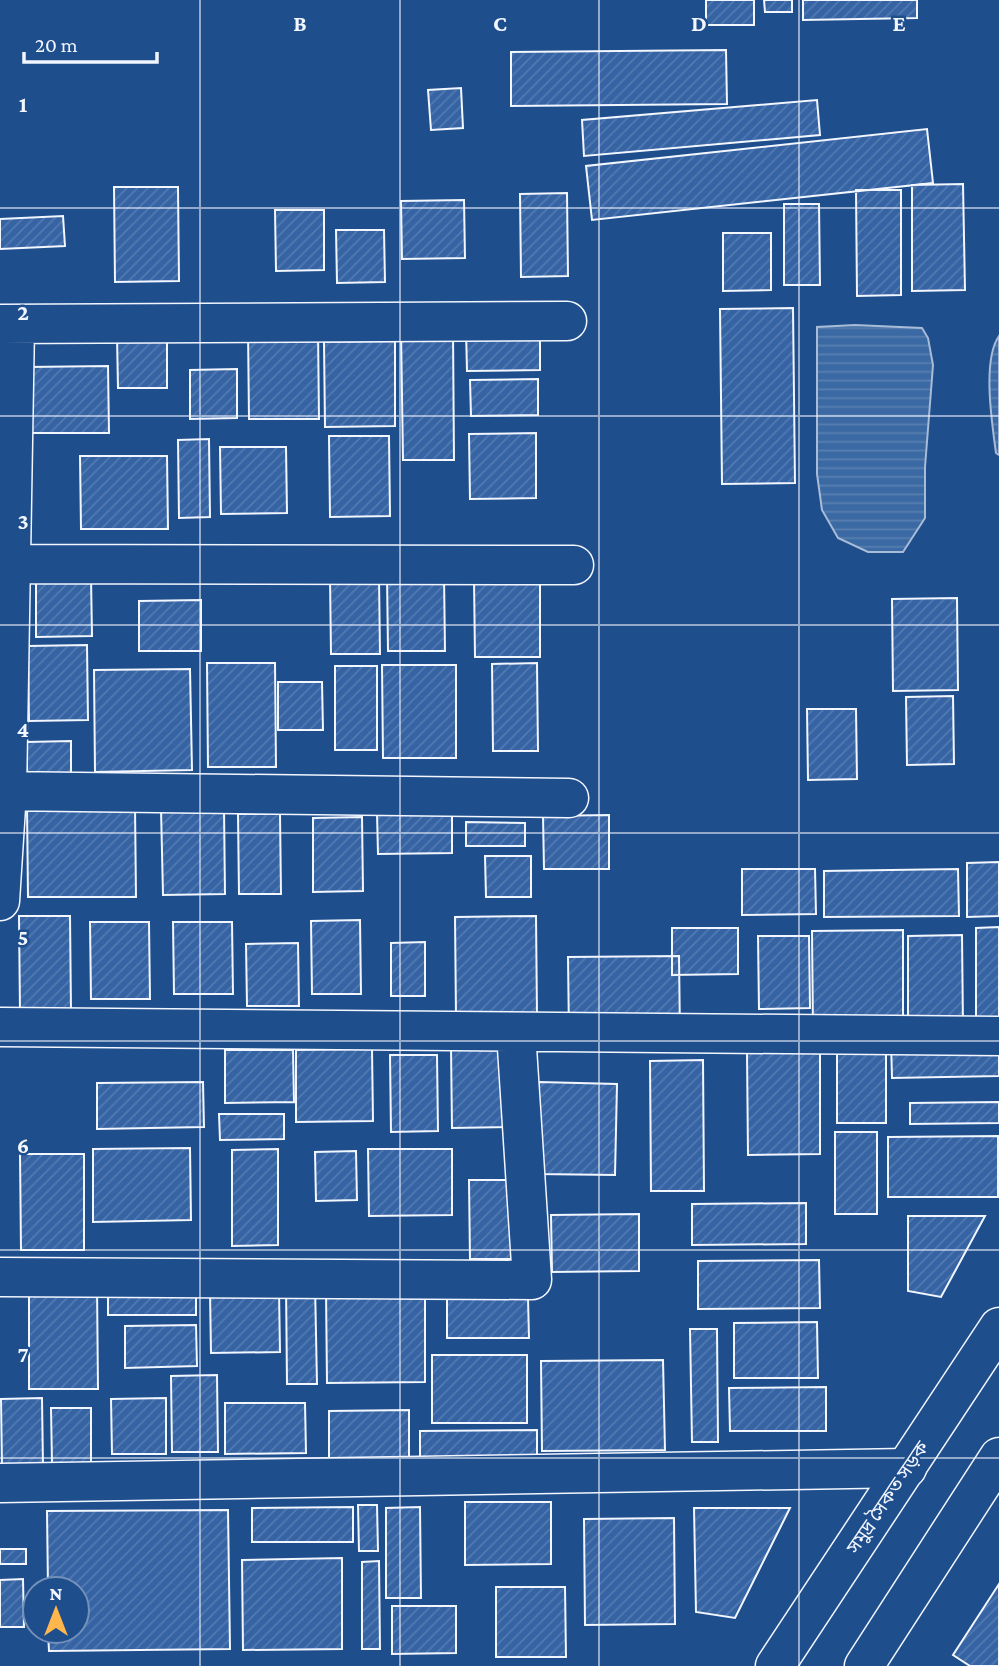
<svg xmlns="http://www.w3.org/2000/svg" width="999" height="1666" font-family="'Crimson Pro','Noto Sans Bengali',serif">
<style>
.water{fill:url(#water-rules);stroke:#a8bbd7;stroke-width:2}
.building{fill:url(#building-hatch);stroke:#f2f6ff;stroke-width:2}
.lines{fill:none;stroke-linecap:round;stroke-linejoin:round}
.minor-casing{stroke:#f2f6ff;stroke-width:41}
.secondary-casing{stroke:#f2f6ff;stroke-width:41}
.minor{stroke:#1f4e8c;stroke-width:38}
.secondary{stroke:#1f4e8c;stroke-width:38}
.grid{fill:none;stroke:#f2f6ff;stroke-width:2;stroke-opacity:0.55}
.labels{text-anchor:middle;stroke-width:5;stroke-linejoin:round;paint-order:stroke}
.street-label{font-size:19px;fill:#f2f6ff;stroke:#1f4e8c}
.grid-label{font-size:23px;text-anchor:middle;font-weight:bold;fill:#f2f6ff;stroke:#1f4e8c;stroke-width:5;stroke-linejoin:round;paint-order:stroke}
</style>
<defs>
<pattern id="water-rules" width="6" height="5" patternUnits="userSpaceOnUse" patternTransform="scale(1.75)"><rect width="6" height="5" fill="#3b69a3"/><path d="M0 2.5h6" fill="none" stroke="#587fb1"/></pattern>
<pattern id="building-hatch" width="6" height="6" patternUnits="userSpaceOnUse" patternTransform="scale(1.75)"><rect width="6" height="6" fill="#3563a3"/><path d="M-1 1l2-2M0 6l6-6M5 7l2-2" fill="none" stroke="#537ab1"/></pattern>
</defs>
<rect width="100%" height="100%" fill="#1f4e8c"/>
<path class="water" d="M 855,325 L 922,328 L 928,338 L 933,365 L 925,467 L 925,518 L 903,552 L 868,552 L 838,538 L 822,510 L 817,474 L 817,327 Z
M 999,336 L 999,455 L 996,453 C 992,423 982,360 999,336 Z"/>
<path class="building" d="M 706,0 L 754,0 L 754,25 L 706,25 Z
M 764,0 L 792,0 L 792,12 L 765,12 Z
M 803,0 L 917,0 L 917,18 L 803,20 Z
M 726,50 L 727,104 L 511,106 L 511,52 Z
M 461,88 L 463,128 L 431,130 L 428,90 Z
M 817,100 L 820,135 L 584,156 L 582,120 Z
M 927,129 L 933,183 L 592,220 L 586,166 Z
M 963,184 L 965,290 L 912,291 L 912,185 Z
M 114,187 L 178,187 L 179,281 L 115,282 Z
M 856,190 L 901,190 L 901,295 L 857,296 Z
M 567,193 L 568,276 L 521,277 L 520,194 Z
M 464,200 L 465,258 L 402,259 L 401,201 Z
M 784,204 L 819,204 L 820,285 L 784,285 Z
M 275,210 L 324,210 L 324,270 L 276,271 Z
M 63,216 L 65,246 L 0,249 L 0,219 Z
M 336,230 L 384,230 L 385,282 L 337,283 Z
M 723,233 L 771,233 L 771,290 L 723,291 Z
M 793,308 L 795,483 L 722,484 L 720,309 Z
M 318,329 L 319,419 L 249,419 L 248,330 Z
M 540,329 L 540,370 L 467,371 L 466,330 Z
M 401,331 L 453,331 L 454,460 L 403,460 Z
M 117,337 L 167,337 L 167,388 L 118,388 Z
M 395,341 L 395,426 L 325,427 L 324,342 Z
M 108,366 L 109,433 L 27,433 L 27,367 Z
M 237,369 L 237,418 L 190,419 L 190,370 Z
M 538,379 L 538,415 L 471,416 L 470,380 Z
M 536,433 L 536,498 L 470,499 L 469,434 Z
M 329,436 L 389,436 L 390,516 L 330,517 Z
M 209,439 L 210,517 L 179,518 L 178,440 Z
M 220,447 L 286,447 L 287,513 L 221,514 Z
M 80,456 L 167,456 L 168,529 L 81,529 Z
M 387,575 L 444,575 L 445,651 L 388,651 Z
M 36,577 L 91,577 L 92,636 L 36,637 Z
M 330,577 L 379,577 L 380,654 L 331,654 Z
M 540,578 L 540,657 L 475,657 L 474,579 Z
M 957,598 L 958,690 L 893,691 L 892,599 Z
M 201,600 L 201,651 L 139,651 L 139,601 Z
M 87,645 L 88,720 L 29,721 L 28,646 Z
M 207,663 L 275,663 L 276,767 L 208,767 Z
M 537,663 L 538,751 L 493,751 L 492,664 Z
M 382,665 L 456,665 L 456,758 L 383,758 Z
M 335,666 L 377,666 L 377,750 L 335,750 Z
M 190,669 L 192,770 L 95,772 L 94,670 Z
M 278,682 L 322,682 L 323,730 L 278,730 Z
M 953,696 L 954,764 L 907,765 L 906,697 Z
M 807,709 L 856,709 L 857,779 L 808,780 Z
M 71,741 L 71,778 L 27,778 L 27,742 Z
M 135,806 L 136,897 L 28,897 L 27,807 Z
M 161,809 L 224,809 L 225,894 L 163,895 Z
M 452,812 L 452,853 L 378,854 L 377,813 Z
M 238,814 L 280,814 L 281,894 L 239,894 Z
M 609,815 L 609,869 L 544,869 L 543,816 Z
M 362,817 L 363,891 L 313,892 L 313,818 Z
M 466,822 L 525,823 L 525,846 L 466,846 Z
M 485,856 L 531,856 L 531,897 L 486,897 Z
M 999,862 L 999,916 L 967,917 L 967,863 Z
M 742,869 L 815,869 L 816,914 L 742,915 Z
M 958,869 L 959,916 L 824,917 L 824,871 Z
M 19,916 L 70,916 L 71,1012 L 20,1012 Z
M 536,916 L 537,1015 L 456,1016 L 455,917 Z
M 360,920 L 361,994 L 312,994 L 311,921 Z
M 90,922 L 149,922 L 150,999 L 91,999 Z
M 173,922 L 232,922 L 233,994 L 174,994 Z
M 999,927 L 999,1023 L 976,1023 L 976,928 Z
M 672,928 L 738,928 L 738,974 L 672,975 Z
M 903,930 L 903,1030 L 813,1031 L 812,931 Z
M 962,935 L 963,1027 L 908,1028 L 908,936 Z
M 758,936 L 809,936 L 810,1008 L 759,1009 Z
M 425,942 L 425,996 L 391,996 L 391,943 Z
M 298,943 L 299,1006 L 247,1006 L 246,944 Z
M 679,956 L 680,1035 L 569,1036 L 568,957 Z
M 891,1041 L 999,1041 L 999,1076 L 892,1078 Z
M 451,1047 L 509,1047 L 510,1127 L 452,1128 Z
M 372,1049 L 373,1121 L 296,1122 L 296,1050 Z
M 225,1050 L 293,1050 L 294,1102 L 225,1103 Z
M 820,1052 L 820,1154 L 748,1155 L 747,1053 Z
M 837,1052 L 886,1052 L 886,1123 L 837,1123 Z
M 390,1055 L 437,1055 L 438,1131 L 391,1132 Z
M 703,1060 L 704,1191 L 651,1191 L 650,1061 Z
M 203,1082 L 204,1127 L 97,1129 L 97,1083 Z
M 539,1082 L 617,1084 L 615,1175 L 537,1174 Z
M 999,1102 L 999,1123 L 910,1124 L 910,1103 Z
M 219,1114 L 284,1114 L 284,1139 L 220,1140 Z
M 835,1132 L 877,1132 L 877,1214 L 835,1214 Z
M 998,1136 L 998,1197 L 888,1197 L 888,1137 Z
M 190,1148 L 191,1220 L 93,1222 L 93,1149 Z
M 278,1149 L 278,1245 L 232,1246 L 232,1150 Z
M 368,1149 L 452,1149 L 452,1215 L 369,1216 Z
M 356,1151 L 357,1200 L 316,1201 L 315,1152 Z
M 20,1154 L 84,1154 L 84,1250 L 21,1250 Z
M 469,1180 L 522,1180 L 523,1259 L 470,1259 Z
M 806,1203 L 806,1244 L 692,1245 L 692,1204 Z
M 639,1214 L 639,1271 L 552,1272 L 551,1215 Z
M 908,1216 L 985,1216 L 941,1297 L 908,1291 Z
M 819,1260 L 820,1308 L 698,1309 L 698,1261 Z
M 286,1284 L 315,1284 L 317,1384 L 287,1384 Z
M 97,1285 L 98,1389 L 29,1389 L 29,1286 Z
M 108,1287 L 196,1287 L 196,1315 L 108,1315 Z
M 326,1290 L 425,1290 L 425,1382 L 327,1383 Z
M 279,1291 L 280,1352 L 211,1353 L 210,1292 Z
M 447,1298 L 528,1298 L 529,1338 L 447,1338 Z
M 817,1322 L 818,1378 L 734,1378 L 734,1323 Z
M 196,1325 L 197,1366 L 125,1368 L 125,1326 Z
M 690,1329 L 717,1329 L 718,1442 L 692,1442 Z
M 432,1355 L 527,1355 L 527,1423 L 432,1423 Z
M 663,1360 L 665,1450 L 542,1451 L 541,1361 Z
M 217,1375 L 218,1452 L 172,1452 L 171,1376 Z
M 826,1387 L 826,1431 L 730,1431 L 729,1388 Z
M 42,1398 L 43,1467 L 2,1468 L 1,1399 Z
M 166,1398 L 166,1454 L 112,1454 L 111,1399 Z
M 225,1403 L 305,1403 L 306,1453 L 225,1454 Z
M 51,1408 L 91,1408 L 91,1464 L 52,1464 Z
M 409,1410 L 409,1462 L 329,1463 L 329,1411 Z
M 537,1430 L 537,1472 L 420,1473 L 420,1431 Z
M 465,1502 L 551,1502 L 551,1564 L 465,1565 Z
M 358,1505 L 377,1505 L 378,1551 L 359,1551 Z
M 353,1507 L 353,1542 L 252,1542 L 252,1508 Z
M 420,1507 L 421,1598 L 386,1598 L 386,1508 Z
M 694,1508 L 790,1508 L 735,1618 L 696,1612 Z
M 228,1510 L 230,1649 L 49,1651 L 48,1631 L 77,1631 L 77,1589 L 48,1589 L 47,1511 Z
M 674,1518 L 675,1624 L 585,1625 L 584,1519 Z
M 0,1549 L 26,1549 L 26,1564 L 0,1564 Z
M 342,1558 L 342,1649 L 243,1650 L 242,1560 Z
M 379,1561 L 380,1649 L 362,1649 L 362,1562 Z
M 23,1579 L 24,1627 L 0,1627 L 0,1580 Z
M 999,1584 L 999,1666 L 970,1666 L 953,1655 Z
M 496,1587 L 565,1587 L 566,1657 L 496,1657 Z
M 392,1606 L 456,1606 L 456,1653 L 392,1654 Z"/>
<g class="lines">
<g class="minor-casing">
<path id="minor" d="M 0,324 L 567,321
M 0,564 L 574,565
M 0,791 L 569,798
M 0,901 L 7,791 L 15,324
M 0,1027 L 999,1036
M 0,1277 L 532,1280 L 516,1032
M 0,1483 L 907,1468"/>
</g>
<g class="secondary-casing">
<path id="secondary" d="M 775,1666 L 999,1327
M 864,1666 L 999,1457"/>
</g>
<use href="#minor" class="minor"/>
<use href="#secondary" class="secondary"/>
</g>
<path class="grid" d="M 200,0 L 200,1666M 400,0 L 400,1666M 599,0 L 599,1666M 799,0 L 799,1666M 0,208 L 999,208M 0,416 L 999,416M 0,625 L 999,625M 0,833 L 999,833M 0,1041 L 999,1041M 0,1250 L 999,1250M 0,1458 L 999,1458"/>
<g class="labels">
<g class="street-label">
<text transform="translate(887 1497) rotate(-56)" y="7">সমুদ্র সৈকত সড়ক</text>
</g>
</g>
<g class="grid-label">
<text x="300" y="31">B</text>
<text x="500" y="31">C</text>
<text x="699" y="31">D</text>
<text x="899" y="31">E</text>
<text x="23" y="112">1</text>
<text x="23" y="320">2</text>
<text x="23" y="529">3</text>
<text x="23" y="737">4</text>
<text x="23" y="945">5</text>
<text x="23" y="1153">6</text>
<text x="23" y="1362">7</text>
</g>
<g transform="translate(56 1610)"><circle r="33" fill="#1f4e8c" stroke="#7391ba" stroke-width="2"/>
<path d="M0-5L12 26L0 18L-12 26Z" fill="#ffb74d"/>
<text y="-10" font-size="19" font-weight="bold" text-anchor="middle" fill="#f2f6ff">N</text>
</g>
<path d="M24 52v10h133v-10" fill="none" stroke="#f2f6ff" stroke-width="3.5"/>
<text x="35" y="52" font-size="21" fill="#f2f6ff" stroke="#1f4e8c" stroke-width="5" paint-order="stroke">20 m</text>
</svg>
